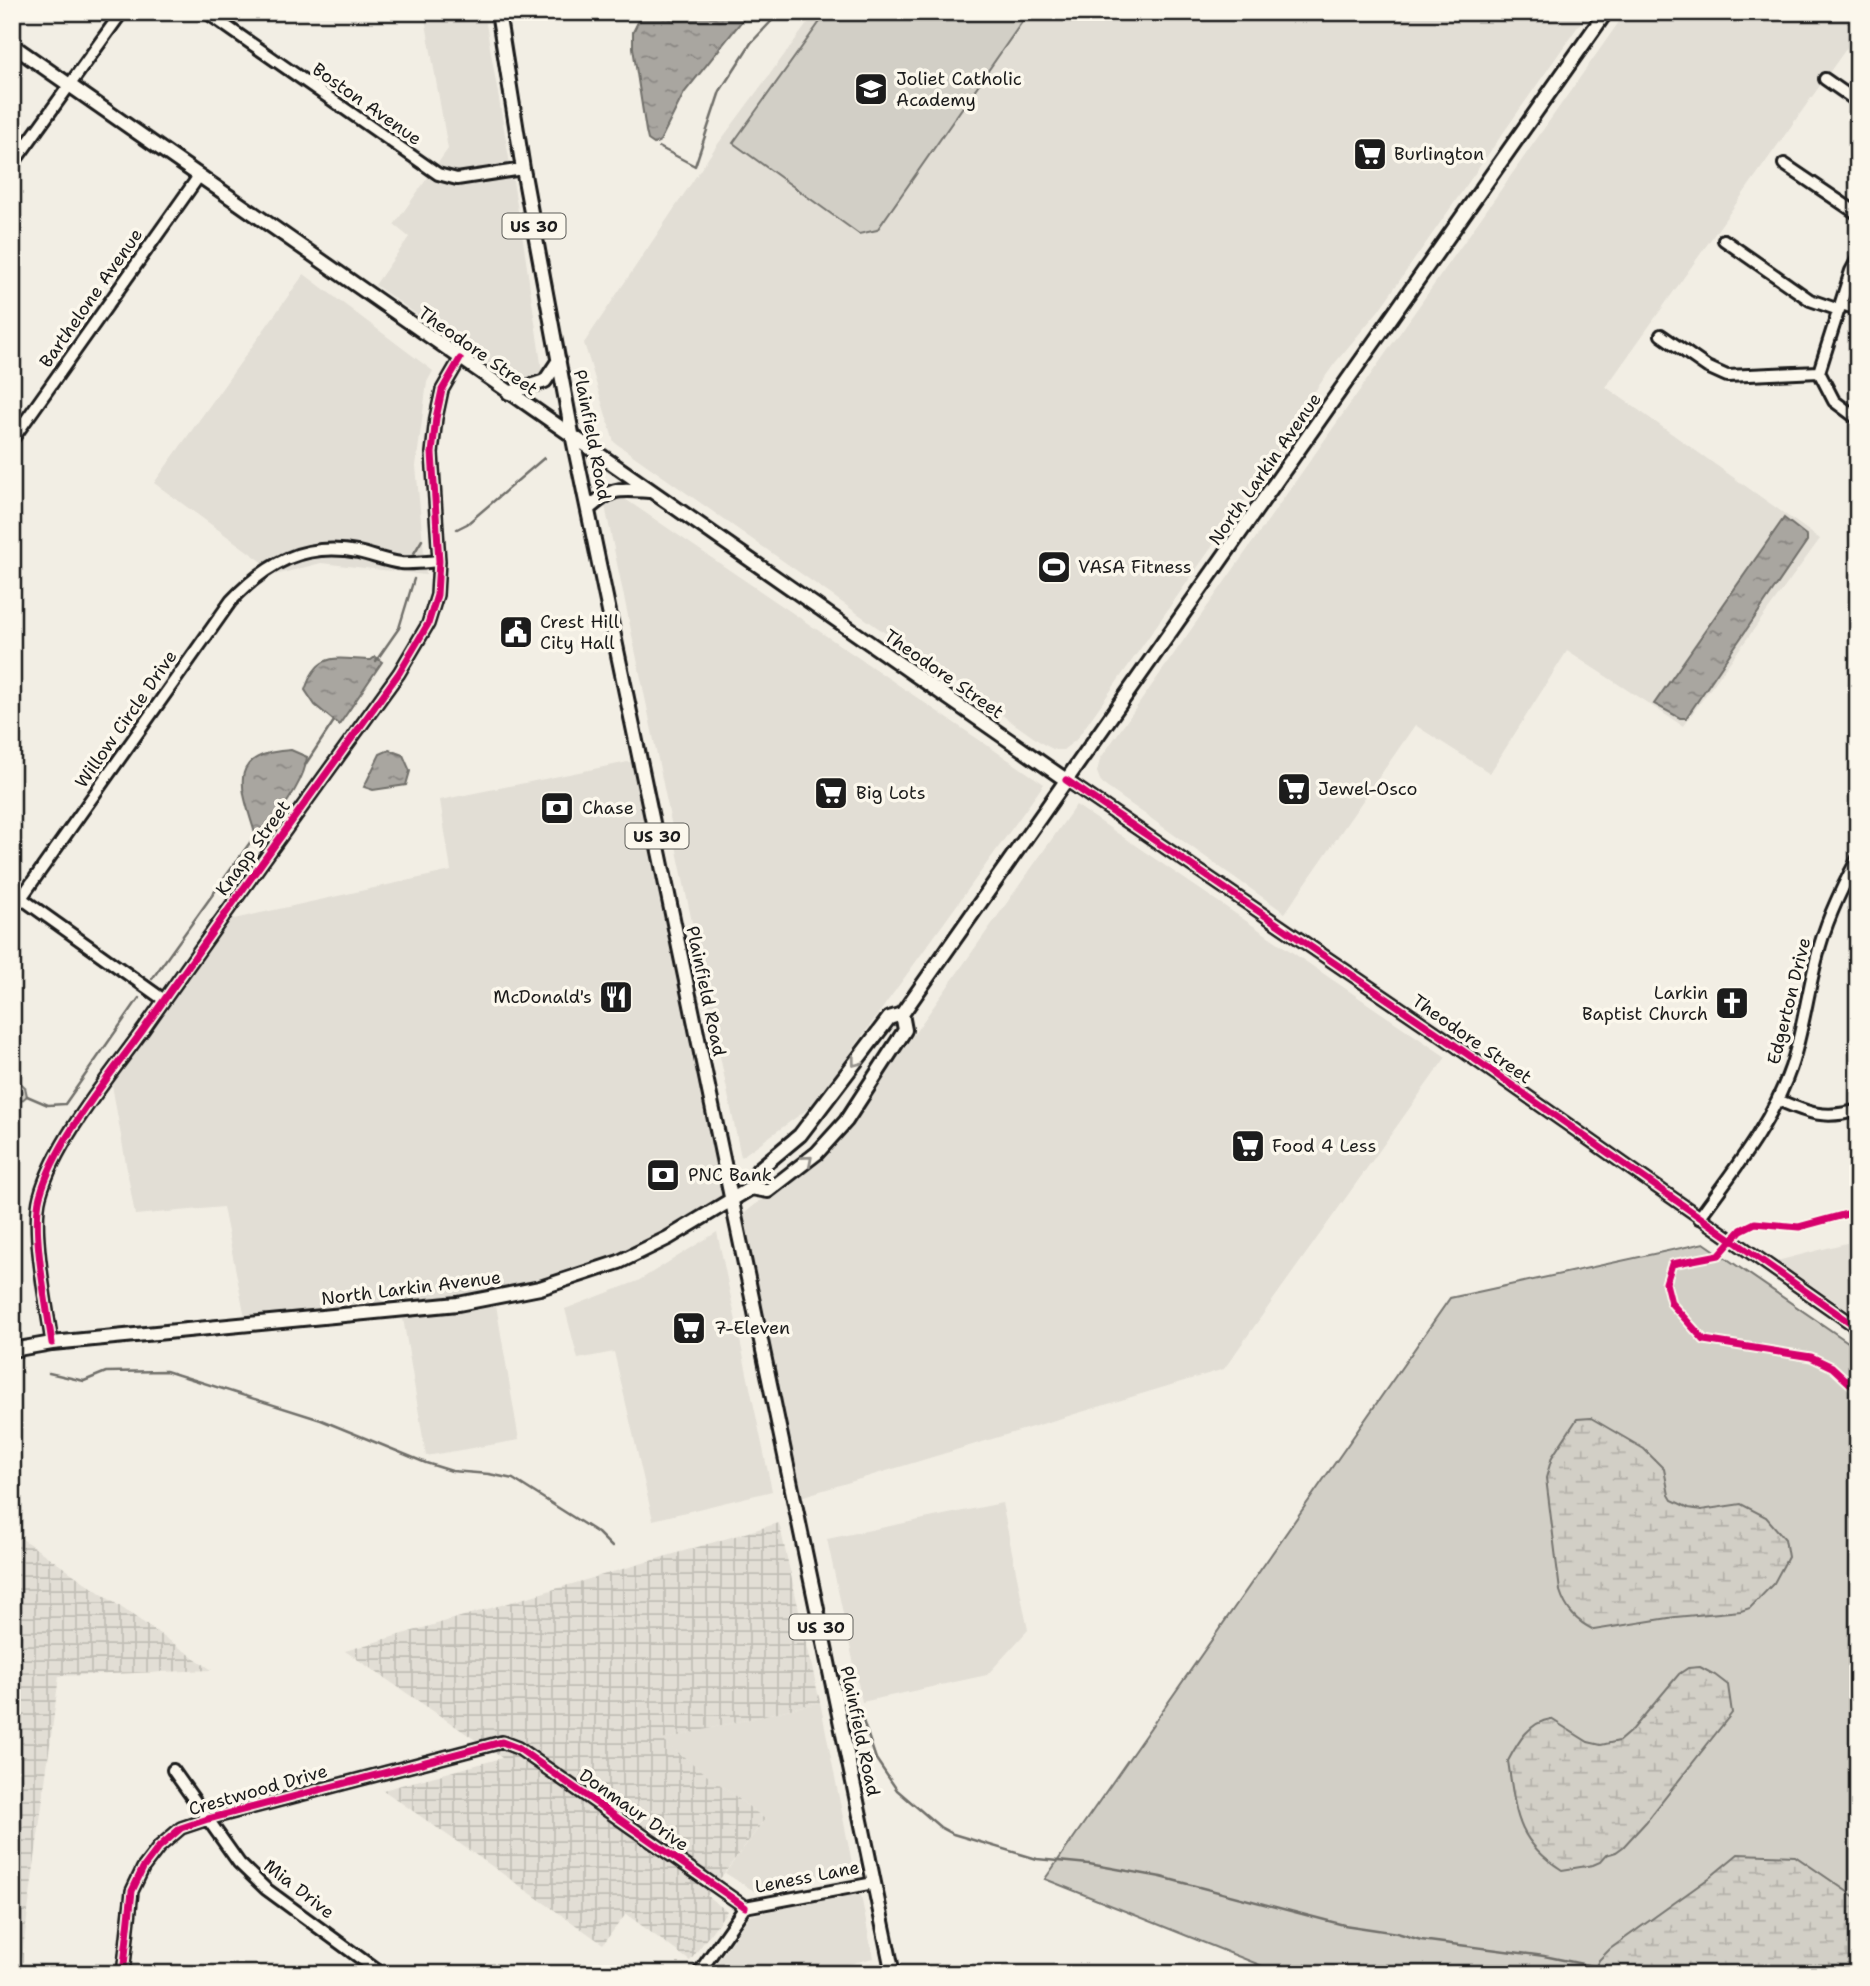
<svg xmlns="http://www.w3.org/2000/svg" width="1870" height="1986" font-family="'Shantell Sans',sans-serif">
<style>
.built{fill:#e2ded5}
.industrial{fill:url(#industrial-grid)}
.green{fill:#d2cfc6;stroke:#777671;stroke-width:2}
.wetland{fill:url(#wetland-marsh);stroke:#777671;stroke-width:2}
.water{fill:url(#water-ripples);stroke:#716f6b;stroke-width:2}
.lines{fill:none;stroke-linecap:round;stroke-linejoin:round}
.stream{stroke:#716f6b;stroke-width:2.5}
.minor-casing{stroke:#1c1c1c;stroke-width:16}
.major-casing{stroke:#1c1c1c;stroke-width:18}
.minor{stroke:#fbf7ec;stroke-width:10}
.major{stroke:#fbf7ec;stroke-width:12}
.cycleway-casing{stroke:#fbf7ec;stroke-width:11}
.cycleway{stroke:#d6006c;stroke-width:7}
.oneway{stroke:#97948e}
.labels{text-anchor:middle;stroke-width:7;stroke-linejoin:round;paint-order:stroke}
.shield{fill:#fbf7ec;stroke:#5f5e5a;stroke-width:2}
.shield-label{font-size:16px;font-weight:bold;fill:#1c1c1c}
.poi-label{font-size:18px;fill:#1c1c1c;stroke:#fbf7ec;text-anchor:start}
.street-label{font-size:18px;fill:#1c1c1c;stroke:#fbf7ec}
</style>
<defs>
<pattern id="industrial-grid" width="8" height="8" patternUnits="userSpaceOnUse" patternTransform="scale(1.75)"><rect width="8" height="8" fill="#e2ded5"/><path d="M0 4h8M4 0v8" fill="none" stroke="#c1beb6"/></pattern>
<pattern id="wetland-marsh" width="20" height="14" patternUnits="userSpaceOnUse" patternTransform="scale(1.75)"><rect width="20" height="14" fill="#d2cfc6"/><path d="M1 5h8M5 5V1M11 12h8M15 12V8" fill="none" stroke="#b4b1aa"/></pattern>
<pattern id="water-ripples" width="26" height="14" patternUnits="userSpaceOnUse" patternTransform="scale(1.75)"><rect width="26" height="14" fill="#a9a6a0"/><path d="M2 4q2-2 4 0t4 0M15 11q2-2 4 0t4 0" fill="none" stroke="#898682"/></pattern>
</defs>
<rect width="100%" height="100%" fill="#f2eee4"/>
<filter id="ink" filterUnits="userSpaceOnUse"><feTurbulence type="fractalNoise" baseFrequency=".0143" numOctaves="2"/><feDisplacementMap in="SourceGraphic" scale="14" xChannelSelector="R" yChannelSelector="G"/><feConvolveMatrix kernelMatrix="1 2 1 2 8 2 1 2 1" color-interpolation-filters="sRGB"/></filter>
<g filter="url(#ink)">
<path class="built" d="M 424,12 L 484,12 L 523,240 L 543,377 L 531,395 L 375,285 L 409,237 L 394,225 L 448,149 Z
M 816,12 L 1588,12 L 1379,310 L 1335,363 L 1308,401 L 1283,446 L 1076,740 L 1063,750 L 1055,750 L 1043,744 L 614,442 L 584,343 L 715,148 Z
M 1626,12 L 1858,12 L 1858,32 L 1606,387 L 1820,539 L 1683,726 L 1567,651 L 1490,773 L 1415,725 L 1285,913 L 1105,786 L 1100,780 L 1097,772 L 1100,759 Z
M 304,274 L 433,371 L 427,382 L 416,466 L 426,575 L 321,563 L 279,574 L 154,483 Z
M 600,482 L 1044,784 L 812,1106 L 741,1157 Z
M 638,760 L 727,1197 L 665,1236 L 633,1250 L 576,1272 L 485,1296 L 246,1322 L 223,1207 L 135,1215 L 111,1079 L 229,914 L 234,919 L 451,871 L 440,800 Z
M 1076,805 L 1446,1057 L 1224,1369 L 797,1498 L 740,1217 L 847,1129 Z
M 717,1232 L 772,1491 L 653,1520 L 614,1352 L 578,1359 L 565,1309 L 638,1281 Z
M 1858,1240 L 1858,1317 L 1777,1261 Z
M 495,1299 L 519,1440 L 426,1456 L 402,1312 Z
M 1002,1503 L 1028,1630 L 987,1675 L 862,1702 L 827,1539 Z
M 820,1702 L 853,1868 L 754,1891 L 725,1873 L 765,1819 L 661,1740 Z
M 860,1890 L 873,1958 L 812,1974 L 709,1974 L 749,1916 Z"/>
<path class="industrial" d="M 779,1523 L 820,1702 L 662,1740 L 765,1819 L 707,1896 L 727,1911 L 690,1961 L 626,1914 L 603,1944 L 383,1790 L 502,1758 L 345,1651 Z
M 12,1532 L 212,1670 L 59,1676 L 22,1957 L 12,1950 Z"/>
<path class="green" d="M 827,12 L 1029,12 L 877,230 L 859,234 L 733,143 Z
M 1704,1243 L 1858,1349 L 1858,1974 L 1282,1974 L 1045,1879 L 1450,1298 Z"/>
<path class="wetland" d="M 12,1075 L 25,1087 L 27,1096 L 12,1109 Z
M 1591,1418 L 1644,1449 L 1664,1469 L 1669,1495 L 1672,1500 L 1689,1508 L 1701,1510 L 1741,1504 L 1766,1517 L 1785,1539 L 1788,1557 L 1774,1583 L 1750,1608 L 1741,1611 L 1675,1617 L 1594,1630 C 1576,1621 1566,1610 1560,1591 L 1546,1478 L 1552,1457 L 1577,1419 Z
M 1700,1667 L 1715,1675 L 1728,1685 L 1732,1713 L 1646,1822 L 1623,1847 L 1616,1852 L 1606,1855 L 1600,1862 L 1593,1865 L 1562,1870 C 1515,1840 1516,1812 1508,1761 C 1518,1742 1529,1722 1551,1719 L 1588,1742 L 1601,1745 L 1619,1741 L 1633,1729 L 1679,1674 L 1688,1668 Z
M 1738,1854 L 1795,1856 L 1858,1899 L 1858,1974 L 1592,1974 L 1599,1960 L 1610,1949 L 1709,1878 Z"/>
<path class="water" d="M 643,12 L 749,12 L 684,93 L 660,141 L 654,144 L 648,140 L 646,131 L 633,48 L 633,32 Z
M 1784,518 L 1807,536 L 1807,541 L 1686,718 L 1680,718 L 1654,704 Z
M 375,657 L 382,662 L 339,725 L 315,705 L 305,690 C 318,650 336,659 371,660 Z
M 291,750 L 307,757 C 305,782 278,816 262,835 L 255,833 C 240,785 227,754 291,750 Z
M 389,750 L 403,755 L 410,771 L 406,785 L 373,790 L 364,787 L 380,754 Z"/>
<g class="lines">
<path class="stream" d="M 659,147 L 695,166 L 720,91 L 751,43 L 780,12
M 457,529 L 467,524 L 544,458
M 413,555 L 422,540
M 376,661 L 399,628 L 414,579
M 305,765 L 334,721
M 152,979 L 259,830
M 27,1096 L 48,1105 L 65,1104 L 139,998
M 49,1373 L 84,1381 L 106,1372 L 166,1371 L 321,1420 L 426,1463 L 452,1471 L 489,1474 L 513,1479 L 598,1533 L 612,1547
M 861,1715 L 876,1759 L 897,1790 L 940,1827 L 953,1834 L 1037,1859 L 1089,1864 L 1161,1877 L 1344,1925 L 1397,1933 L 1421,1940 L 1544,1956 L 1631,1974"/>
<g class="minor-casing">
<path id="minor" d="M 206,12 L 438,174 L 457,179 L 523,169
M 1825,79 L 1858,102
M 1784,164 L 1858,214
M 12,165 L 122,12
M 1724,240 L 1810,300 L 1839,310
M 1841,304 L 1858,309
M 1661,335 L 1707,367 L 1727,376 L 1819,372
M 1819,372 L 1851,271 L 1858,258
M 1819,372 L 1834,401 L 1858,419
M 12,440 L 199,176
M 1066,780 L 1443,1037 L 1858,1328
M 164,1000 L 21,898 L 231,601 C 267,563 304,542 358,552 C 372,555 386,561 401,563 C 413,564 427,562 439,561
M 1778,1100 C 1808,1113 1825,1120 1858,1110
M 1699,1218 C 1733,1171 1772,1123 1791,1067 C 1803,1031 1807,994 1817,957 C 1825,922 1841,889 1858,858
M 52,1343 C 47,1307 31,1229 40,1196 C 55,1141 109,1077 143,1030 C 227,910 313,792 399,673 L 428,624 L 437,595 L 439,561 L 432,453 L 436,418 L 442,390 L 460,359
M 173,1770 L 239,1863 L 266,1889 L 382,1974
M 123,1974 L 132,1891 L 143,1868 L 159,1847 L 181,1828 L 208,1819 L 502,1742 L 518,1748 L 745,1907
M 698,1974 L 745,1907 L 874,1883"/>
</g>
<g class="major-casing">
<path id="major" d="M 498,12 L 523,169 L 573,439 L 893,1974
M 12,45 L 1066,780
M 509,393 L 545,381 L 559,360
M 589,508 C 614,487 617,489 649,491
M 751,1188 L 768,1191 L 817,1153 L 846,1121 L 905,1030 L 902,1014
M 12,1350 L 52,1343 L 458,1304 L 540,1288 L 619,1262 L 668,1238 L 751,1188 L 758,1170 L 800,1135 L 889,1018 L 902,1014 L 1606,12"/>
</g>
<use href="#minor" class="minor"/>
<use href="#major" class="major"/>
<g class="cycleway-casing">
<path id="cycleway" d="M 1066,780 L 1443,1037 L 1858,1328
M 1858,1211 L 1799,1227 L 1755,1223 L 1741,1230 L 1719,1255 L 1672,1264 L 1666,1283 L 1671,1303 L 1704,1340 L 1811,1357 L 1832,1367 L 1858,1391
M 52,1343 C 47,1307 31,1229 40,1196 C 55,1141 109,1077 143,1030 C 227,910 313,792 399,673 L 428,624 L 437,595 L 439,561 L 432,453 L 436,418 L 442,390 L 460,359
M 123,1974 L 132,1891 L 143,1868 L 159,1847 L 181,1828 L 208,1819 L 502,1742 L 518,1748 L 745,1907"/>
</g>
<use href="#cycleway" class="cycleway"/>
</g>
<defs><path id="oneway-chevron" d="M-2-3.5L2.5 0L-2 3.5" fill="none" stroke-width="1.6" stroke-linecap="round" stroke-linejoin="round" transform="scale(1.75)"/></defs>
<g class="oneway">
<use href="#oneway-chevron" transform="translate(856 1062) rotate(127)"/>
<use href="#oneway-chevron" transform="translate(808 1160) rotate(-41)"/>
</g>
</g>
<defs>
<g id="school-square" transform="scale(1.75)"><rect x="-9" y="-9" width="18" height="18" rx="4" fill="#1c1c1c" stroke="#fbf7ec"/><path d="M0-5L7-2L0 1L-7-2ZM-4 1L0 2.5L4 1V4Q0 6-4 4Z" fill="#fff"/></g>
<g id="supermarket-square" transform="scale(1.75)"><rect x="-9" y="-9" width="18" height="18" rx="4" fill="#1c1c1c" stroke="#fbf7ec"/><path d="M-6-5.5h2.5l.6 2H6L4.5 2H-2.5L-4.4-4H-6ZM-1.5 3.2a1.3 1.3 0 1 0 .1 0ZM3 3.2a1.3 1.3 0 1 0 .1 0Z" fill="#fff"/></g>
<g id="stadium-square" transform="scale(1.75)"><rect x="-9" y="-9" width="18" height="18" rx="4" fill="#1c1c1c" stroke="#fbf7ec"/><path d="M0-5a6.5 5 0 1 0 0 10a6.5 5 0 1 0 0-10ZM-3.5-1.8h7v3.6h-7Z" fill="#fff"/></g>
<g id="civic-square" transform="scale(1.75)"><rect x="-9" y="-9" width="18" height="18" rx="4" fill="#1c1c1c" stroke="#fbf7ec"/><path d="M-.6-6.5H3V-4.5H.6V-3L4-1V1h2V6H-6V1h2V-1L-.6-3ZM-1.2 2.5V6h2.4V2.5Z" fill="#fff"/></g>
<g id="bank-square" transform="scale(1.75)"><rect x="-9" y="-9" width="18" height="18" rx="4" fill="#1c1c1c" stroke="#fbf7ec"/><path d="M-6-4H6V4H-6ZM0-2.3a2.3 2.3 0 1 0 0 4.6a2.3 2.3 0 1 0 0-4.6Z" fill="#fff"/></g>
<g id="restaurant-square" transform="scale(1.75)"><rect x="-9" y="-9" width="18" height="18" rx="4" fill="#1c1c1c" stroke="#fbf7ec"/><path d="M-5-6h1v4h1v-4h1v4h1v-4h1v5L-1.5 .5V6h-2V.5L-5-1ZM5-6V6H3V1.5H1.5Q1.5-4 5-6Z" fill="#fff"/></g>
<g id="church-square" transform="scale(1.75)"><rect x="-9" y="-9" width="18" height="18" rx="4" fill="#1c1c1c" stroke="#fbf7ec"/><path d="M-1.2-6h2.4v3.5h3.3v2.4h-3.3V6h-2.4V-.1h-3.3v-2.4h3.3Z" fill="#fff"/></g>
</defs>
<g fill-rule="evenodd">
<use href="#school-square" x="871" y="89"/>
<use href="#supermarket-square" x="1370" y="154"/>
<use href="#stadium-square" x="1054" y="567"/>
<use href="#civic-square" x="516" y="632"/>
<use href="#supermarket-square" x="1294" y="789"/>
<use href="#supermarket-square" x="831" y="793"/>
<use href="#bank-square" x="557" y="808"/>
<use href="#restaurant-square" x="616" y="997"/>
<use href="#church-square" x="1732" y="1003"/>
<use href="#supermarket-square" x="1248" y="1146"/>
<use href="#bank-square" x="663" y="1175"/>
<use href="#supermarket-square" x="689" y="1328"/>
</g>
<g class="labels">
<g class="shield">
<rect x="502.5" y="213.5" width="63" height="25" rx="5"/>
<rect x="625.5" y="823.5" width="63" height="25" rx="5"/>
<rect x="789.5" y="1614.5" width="63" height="25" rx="5"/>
</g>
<g class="shield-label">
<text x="534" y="232">US 30</text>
<text x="657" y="842">US 30</text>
<text x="821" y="1633">US 30</text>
</g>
<g class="poi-label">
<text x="896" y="85">Joliet Catholic<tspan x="896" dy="21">Academy</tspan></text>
<text x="1394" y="160">Burlington</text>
<text x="1078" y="573">VASA Fitness</text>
<text x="540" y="628">Crest Hill<tspan x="540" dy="21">City Hall</tspan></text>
<text x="1318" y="795">Jewel-Osco</text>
<text x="856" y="799">Big Lots</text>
<text x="582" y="814">Chase</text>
<text x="1708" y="999" text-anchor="end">Larkin<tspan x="1708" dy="21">Baptist Church</tspan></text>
<text x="592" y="1003" text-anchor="end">McDonald's</text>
<text x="1272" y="1152">Food 4 Less</text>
<text x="688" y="1181">PNC Bank</text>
<text x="714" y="1334">7-Eleven</text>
</g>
<g class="street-label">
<text transform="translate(367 104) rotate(35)" y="6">Boston Avenue</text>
<text transform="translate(91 298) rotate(-55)" y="6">Barthelone Avenue</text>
<text transform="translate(478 351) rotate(35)" y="6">Theodore Street</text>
<text transform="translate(592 435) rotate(79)" y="6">Plainfield Road</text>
<text transform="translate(1265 469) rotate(-55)" y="6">North Larkin Avenue</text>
<text transform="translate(944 674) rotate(35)" y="6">Theodore Street</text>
<text transform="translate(126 719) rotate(-55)" y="6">Willow Circle Drive</text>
<text transform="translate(253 848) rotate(-54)" y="6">Knapp Street</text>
<text transform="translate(706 991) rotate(78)" y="6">Plainfield Road</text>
<text transform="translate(1789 1001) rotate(-76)" y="6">Edgerton Drive</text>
<text transform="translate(1472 1039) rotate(35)" y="6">Theodore Street</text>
<text transform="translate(411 1288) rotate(-7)" y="6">North Larkin Avenue</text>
<text transform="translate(860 1731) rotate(78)" y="6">Plainfield Road</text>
<text transform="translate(258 1790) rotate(-16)" y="6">Crestwood Drive</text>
<text transform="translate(634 1810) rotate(35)" y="6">Donmaur Drive</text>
<text transform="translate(807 1877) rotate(-11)" y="6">Leness Lane</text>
<text transform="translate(299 1889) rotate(38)" y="6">Mia Drive</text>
</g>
</g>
<rect width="1870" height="1986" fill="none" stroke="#fbf7ec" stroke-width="42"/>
<rect x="21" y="21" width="1828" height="1944" fill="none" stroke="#1c1c1c" stroke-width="2.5" filter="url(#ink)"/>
</svg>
